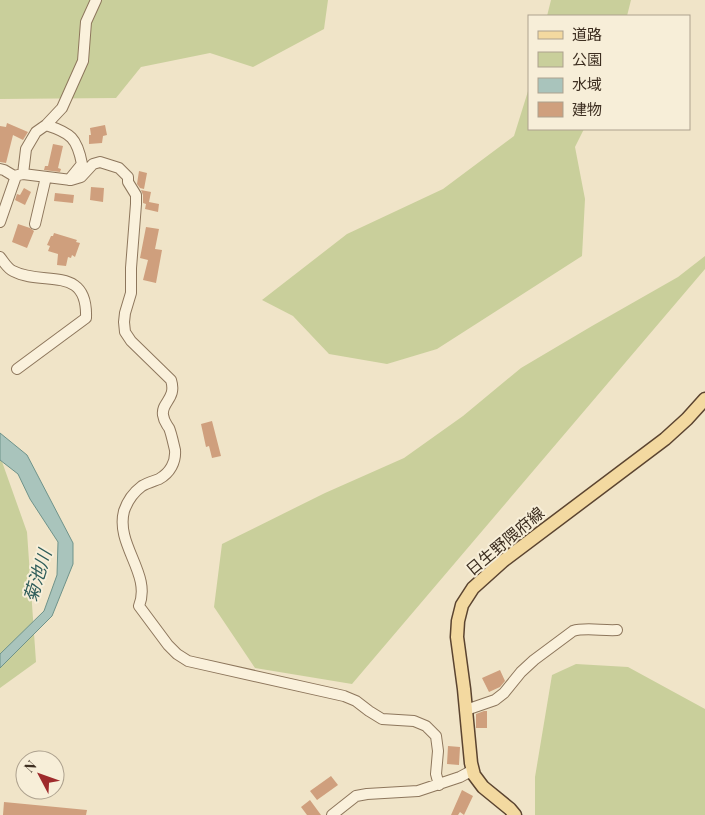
<svg xmlns="http://www.w3.org/2000/svg" width="705" height="815" font-family="'Playfair Display','Noto Sans JP',serif">
<style>
.green{fill:#c9cf9b}
.water{fill:#a9c4bc;stroke:#6f938a}
.building{fill:#cf9f7d}
.lines{fill:none;stroke-linecap:round;stroke-linejoin:round}
.minor-casing{stroke:#8d765c;stroke-width:12}
.major-casing{stroke:#5b4430;stroke-width:15}
.minor{stroke:#faf1dc;stroke-width:10}
.major{stroke:#f3d9a0;stroke-width:12}
.labels{text-anchor:middle;stroke-width:4;stroke-linejoin:round;paint-order:stroke}
.street-label{font-size:16px;fill:#3d2e20;stroke:#f7eed8}
.water-label{font-size:18px;font-style:italic;fill:#2f5d5a;stroke:#f7eed8}
</style>
<rect width="100%" height="100%" fill="#f0e4c8"/>
<path class="green" d="M 0,0 L 328,0 L 324,29 L 253,67 L 210,53 L 141,67 L 116,98 L 0,99 Z
M 551,0 L 631,0 L 627,16 L 547,16 Z
M 529,88 L 529,129 L 584,129 L 575,147 L 585,199 L 582,256 L 437,349 L 387,364 L 329,354 L 293,316 L 262,300 L 347,234 L 443,189 L 514,136 Z
M 705,256 L 705,269 L 352,684 L 255,668 L 214,607 L 222,544 L 325,493 L 404,458 L 463,416 L 521,368 L 592,326 L 678,277 Z
M 0,456 L 27,532 L 36,662 L 0,688 Z
M 576,664 L 628,667 L 705,709 L 705,815 L 535,815 L 535,777 L 552,675 Z"/>
<path class="water" d="M 0,433 L 27,455 L 73,543 L 73,564 L 52,616 L 0,668 L 0,654 L 44,611 L 57,575 L 58,542 L 30,499 L 18,474 L 0,460 Z"/>
<path class="building" d="M 7,123 L 28,132 L 23,140 L 13,135 L 6,163 L 0,162 L 0,126 L 6,127 Z
M 105,125 L 107,135 L 103,136 L 102,143 L 89,144 L 89,135 L 91,135 L 90,128 Z
M 53,144 L 63,146 L 58,168 L 61,169 L 60,172 L 44,170 L 45,166 L 48,166 Z
M 139,171 L 147,173 L 144,189 L 140,188 L 137,184 Z
M 91,187 L 104,188 L 103,202 L 90,200 Z
M 24,188 L 31,192 L 25,205 L 15,200 L 17,194 L 20,195 Z
M 141,190 L 151,192 L 149,202 L 159,204 L 158,212 L 145,209 L 146,204 L 143,203 L 143,195 Z
M 55,193 L 74,195 L 73,203 L 54,201 Z
M 18,224 L 30,228 L 34,231 L 27,248 L 12,242 Z
M 146,227 L 159,229 L 155,249 L 162,250 L 156,283 L 143,280 L 148,260 L 140,258 Z
M 54,233 L 77,240 L 76,242 L 80,243 L 75,257 L 72,255 L 71,258 L 68,257 L 66,266 L 57,265 L 58,254 L 48,251 L 50,246 L 47,245 L 51,236 L 53,236 Z
M 212,421 L 221,456 L 212,458 L 209,446 L 206,447 L 201,424 Z
M 500,670 L 505,681 L 500,687 L 489,692 L 482,678 Z
M 484,711 L 487,711 L 487,728 L 476,728 L 476,714 Z
M 448,746 L 460,747 L 459,765 L 447,764 Z
M 331,776 L 338,785 L 317,800 L 310,791 Z
M 462,790 L 473,796 L 464,815 L 460,812 L 458,815 L 451,815 Z
M 310,800 L 321,815 L 307,815 L 301,807 Z
M 4,802 L 87,810 L 86,815 L 3,815 Z"/>
<g class="lines">
<g class="minor-casing">
<path id="minor" d="M 46,125 C 71,133 77,138 82,164 L 69,180
M 0,169 L 4,170 L 14,176 L 23,174 L 71,180 L 81,177 L 93,164 L 100,162 L 119,168 L 128,177 L 128,182 L 136,195 L 136,204 L 131,268 L 131,293 L 125,313 L 124,322 L 125,332 L 131,341 L 171,380 C 177,399 161,402 163,415 C 164,422 166,423 169,428 C 171,432 174,446 175,450 C 176,462 170,473 159,479 C 154,481 147,483 142,486 C 134,492 127,502 124,511 C 115,545 152,574 139,606 L 168,645 L 177,654 L 188,661 L 344,696 L 356,701 L 369,711 L 382,719 L 414,721 L 426,726 L 436,736 L 438,751 L 436,774 L 439,785
M 23,174 L 26,149 L 36,132 L 46,125 L 62,108 L 83,61 L 86,22 L 96,0
M 0,222 L 16,176
M 35,224 L 46,177
M 0,257 C 4,262 7,268 13,271 C 43,287 88,264 86,318 L 17,369
M 466,710 L 495,700 L 504,693 L 521,672 L 534,660 L 573,631 C 585,627 603,631 617,630
M 332,815 L 356,796 L 367,794 L 418,791 L 460,777 L 473,770"/>
</g>
<g class="major-casing">
<path id="major" d="M 515,815 L 510,809 L 483,787 L 474,775 L 471,763 L 464,689 L 457,637 L 458,621 L 462,605 L 473,588 L 503,561 L 665,439 L 687,419 L 705,399"/>
</g>
<use href="#minor" class="minor"/>
<use href="#major" class="major"/>
</g>
<g class="labels">
<g class="street-label">
<text transform="translate(505 541) rotate(-40)" y="6">日生野隈府線</text>
</g>
<g class="water-label">
<text transform="translate(38 576) rotate(-73)" y="6">菊池川</text>
</g>
</g>
<rect x="528" y="15" width="162" height="115" fill="#f7eed8" stroke="#ada18e"/>
<rect x="538" y="31" width="25" height="8" fill="#f3d9a0" stroke="#ada18e"/>
<text x="572" y="40" font-size="15" fill="#3d2e20">道路</text>
<rect x="538" y="52" width="25" height="15" fill="#c9cf9b" stroke="#ada18e"/>
<text x="572" y="65" font-size="15" fill="#3d2e20">公園</text>
<rect x="538" y="78" width="25" height="15" fill="#a9c4bc" stroke="#ada18e"/>
<text x="572" y="90" font-size="15" fill="#3d2e20">水域</text>
<rect x="538" y="102" width="25" height="15" fill="#cf9f7d" stroke="#ada18e"/>
<text x="572" y="115" font-size="15" fill="#3d2e20">建物</text>
<g transform="translate(40 775) rotate(311)"><circle r="24" fill="#f7eed8" stroke="#ada18e"/>
<path d="M0-4L9 19L0 12L-9 19Z" fill="#9e2a2b"/>
<text y="-8" font-size="14" font-weight="bold" text-anchor="middle" fill="#3d2e20">N</text>
</g>
</svg>
